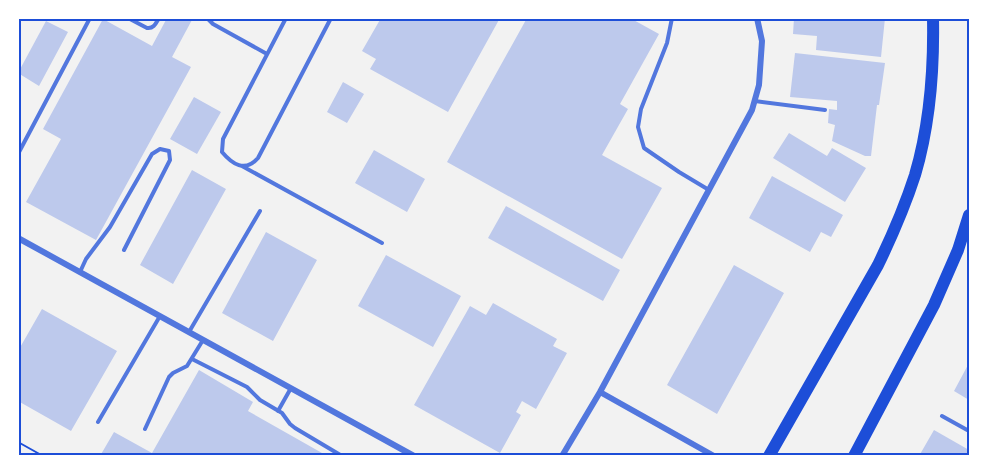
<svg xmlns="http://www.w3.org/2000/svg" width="987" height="474" font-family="'Libre Baskerville',serif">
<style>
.building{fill:#bdc9ec}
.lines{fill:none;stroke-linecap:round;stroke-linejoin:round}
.path{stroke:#1d4ed8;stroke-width:2}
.service{stroke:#5277de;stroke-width:4}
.minor{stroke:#5277de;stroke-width:6}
.trunk{stroke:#1d4ed8;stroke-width:12}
.neatline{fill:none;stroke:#1d4ed8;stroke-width:2}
</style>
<rect width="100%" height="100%" fill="#f2f2f2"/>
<path class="building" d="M 167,18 L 193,18 L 172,57 L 191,67 L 96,240 L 26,202 L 61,139 L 43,129 L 103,19 L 152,46 Z
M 381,18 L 500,18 L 448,112 L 370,69 L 376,59 L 362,51 Z
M 527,18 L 630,18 L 659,34 L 620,104 L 628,109 L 602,155 L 662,188 L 622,259 L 447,162 Z
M 794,18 L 885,18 L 881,57 L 816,50 L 817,36 L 793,34 Z
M 46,21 L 68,32 L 39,86 L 18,73 Z
M 795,53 L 885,63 L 879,105 L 877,105 L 871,156 L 865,156 L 832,141 L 835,125 L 828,123 L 829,109 L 837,110 L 837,101 L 790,97 Z
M 343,82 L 364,94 L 347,123 L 327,112 Z
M 194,97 L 221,112 L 197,154 L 170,139 Z
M 789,133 L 827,156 L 832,148 L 866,168 L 845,202 L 773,158 Z
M 374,150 L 425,179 L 407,212 L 355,183 Z
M 192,170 L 226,189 L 173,284 L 140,265 Z
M 772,176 L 843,215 L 831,237 L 821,232 L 810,252 L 749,218 Z
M 506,206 L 620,270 L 603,301 L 488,238 Z
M 266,232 L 317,260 L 273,341 L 222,313 Z
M 386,255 L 461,296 L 433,347 L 358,306 Z
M 734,265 L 784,293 L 717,414 L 667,385 Z
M 493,303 L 557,339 L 553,346 L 567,353 L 536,409 L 522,401 L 516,412 L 521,415 L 500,453 L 414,405 L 470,306 L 486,315 Z
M 42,309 L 117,351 L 71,431 L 18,401 L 18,351 Z
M 969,363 L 969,400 L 954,391 Z
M 199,370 L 253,402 L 248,411 L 322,453 L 321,456 L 100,456 L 114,432 L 152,453 Z
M 934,430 L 969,450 L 969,456 L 919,456 Z"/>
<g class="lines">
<path class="path" d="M 18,442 L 43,456"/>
<path class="service" d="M 128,18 L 147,28 C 154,29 156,23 159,18
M 207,18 L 213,24 L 267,54
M 286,18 L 223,139 L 222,152 C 232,164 245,173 258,158 L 331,18
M 672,18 L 667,43 L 641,109 L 638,127 L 644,148 L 679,172 L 709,190
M 755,101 L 825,110
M 18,154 L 90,18
M 242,166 L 382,243
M 80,272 L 86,259 L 110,227 L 152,154 L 160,149 L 169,151 L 170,160 L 124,250
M 189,332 L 260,211
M 192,359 L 247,387 L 260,400 L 282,413 L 290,424 L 295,428 L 342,456
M 278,411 L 291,388
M 942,416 L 969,431
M 98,422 L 160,316
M 145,429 L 169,377 L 173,373 L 187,366 L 203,340"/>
<path class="minor" d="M 18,238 L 414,456
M 600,392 L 714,456
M 562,456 L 600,392 L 752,110 L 759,85 L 762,41 L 757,18"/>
<path class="trunk" d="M 769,456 L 878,265 C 892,236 905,206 915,175 C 930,124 934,71 933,18
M 854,456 L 934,305 L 958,250 L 969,215"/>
</g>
<rect width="987" height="474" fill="none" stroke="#ffffff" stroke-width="39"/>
<rect x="20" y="20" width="948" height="434" class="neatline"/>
</svg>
